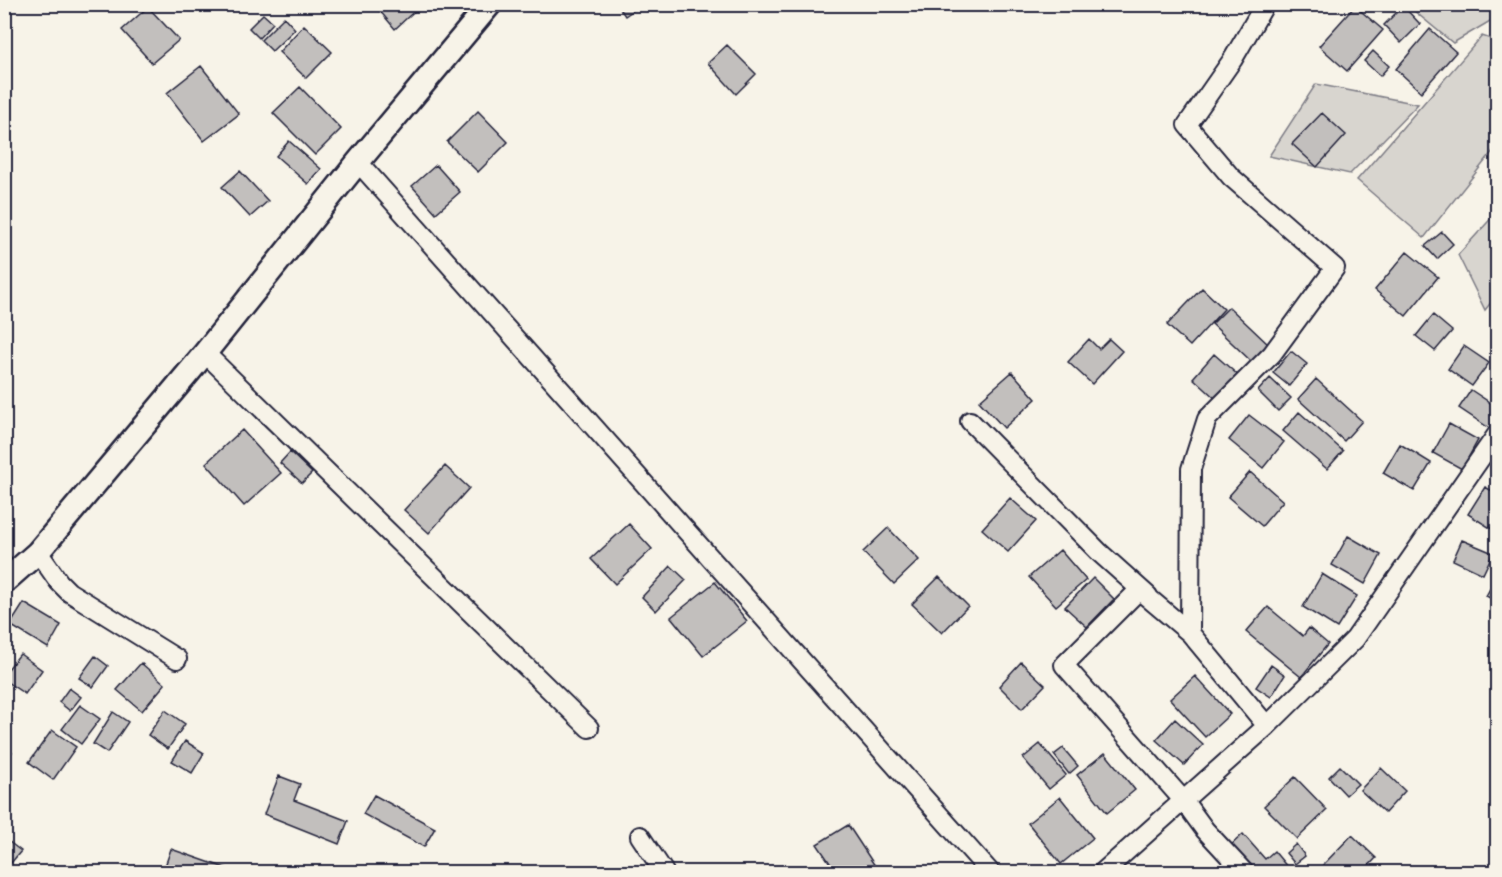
<svg xmlns="http://www.w3.org/2000/svg" width="1502" height="877" font-family="Dekko,sans-serif">
<style>
.green{fill:#d8d5cf;stroke:#7d7c85;stroke-width:1.5}
.building{fill:#c2bfbd;stroke:#22223b;stroke-width:1.5}
.lines{fill:none;stroke-linecap:round;stroke-linejoin:round}
.minor-casing{stroke:#22223b;stroke-width:22}
.tertiary-casing{stroke:#22223b;stroke-width:27}
.minor{stroke:#f7f3e8;stroke-width:18}
.tertiary{stroke:#f7f3e8;stroke-width:22}
</style>
<rect width="100%" height="100%" fill="#f7f3e8"/>
<filter id="ink" filterUnits="userSpaceOnUse"><feTurbulence type="fractalNoise" baseFrequency=".0167" numOctaves="2"/><feDisplacementMap in="SourceGraphic" scale="12" xChannelSelector="R" yChannelSelector="G"/><feConvolveMatrix kernelMatrix="1 2 1 2 8 2 1 2 1" color-interpolation-filters="sRGB"/></filter>
<g filter="url(#ink)">
<path class="green" d="M 1407,5 L 1497,5 L 1497,17 L 1453,43 Z
M 1482,36 L 1497,41 L 1497,146 L 1424,238 L 1357,180 Z
M 1316,84 L 1418,104 L 1350,174 L 1269,156 Z
M 1497,212 L 1497,295 L 1485,310 L 1458,255 Z"/>
<path class="building" d="M 374,4 L 422,4 L 395,29 Z
M 617,4 L 642,4 L 625,16 Z
M 1355,6 L 1383,30 L 1347,71 L 1319,46 Z
M 1403,6 L 1420,24 L 1401,43 L 1384,25 Z
M 148,7 L 179,40 L 152,63 L 122,30 Z
M 263,14 L 273,23 L 259,38 L 249,28 Z
M 284,17 L 295,29 L 272,51 L 261,40 Z
M 304,25 L 332,52 L 306,78 L 279,52 Z
M 1430,29 L 1456,52 L 1421,92 L 1396,69 Z
M 727,45 L 756,74 L 736,94 L 708,63 Z
M 1373,51 L 1389,66 L 1380,76 L 1364,61 Z
M 201,66 L 239,114 L 204,141 L 167,93 Z
M 300,87 L 341,129 L 315,155 L 273,113 Z
M 478,111 L 508,142 L 478,172 L 447,142 Z
M 1322,113 L 1346,135 L 1317,167 L 1292,144 Z
M 289,141 L 321,169 L 308,184 L 276,156 Z
M 436,165 L 460,192 L 436,213 L 412,186 Z
M 240,171 L 268,201 L 250,217 L 222,187 Z
M 1442,232 L 1453,244 L 1437,259 L 1425,246 Z
M 1407,252 L 1438,277 L 1406,316 L 1375,290 Z
M 1202,288 L 1224,309 L 1190,346 L 1167,325 Z
M 1229,307 L 1270,346 L 1253,363 L 1212,324 Z
M 1433,315 L 1452,331 L 1435,351 L 1416,336 Z
M 1089,339 L 1099,349 L 1109,339 L 1122,351 L 1092,384 L 1068,362 Z
M 1464,346 L 1489,363 L 1472,386 L 1448,369 Z
M 1291,351 L 1307,364 L 1289,386 L 1273,373 Z
M 1214,354 L 1239,376 L 1217,400 L 1193,378 Z
M 1012,372 L 1036,399 L 1004,428 L 979,401 Z
M 1270,378 L 1291,398 L 1278,411 L 1258,391 Z
M 1316,379 L 1362,421 L 1344,441 L 1298,399 Z
M 1471,390 L 1498,408 L 1498,415 L 1489,428 L 1459,408 Z
M 1299,412 L 1343,451 L 1327,469 L 1283,431 Z
M 1249,415 L 1284,442 L 1263,468 L 1229,440 Z
M 1449,424 L 1478,440 L 1462,469 L 1433,453 Z
M 242,430 L 281,473 L 244,506 L 206,463 Z
M 1400,444 L 1431,463 L 1414,491 L 1383,473 Z
M 290,452 L 312,473 L 302,483 L 280,463 Z
M 445,466 L 469,488 L 429,533 L 404,510 Z
M 1250,472 L 1283,501 L 1262,526 L 1228,497 Z
M 1485,487 L 1498,494 L 1498,533 L 1468,514 Z
M 1010,498 L 1036,521 L 1008,552 L 982,529 Z
M 629,524 L 652,549 L 615,584 L 591,559 Z
M 888,528 L 919,560 L 894,584 L 863,552 Z
M 1348,536 L 1381,555 L 1365,584 L 1332,565 Z
M 1462,540 L 1493,553 L 1483,574 L 1453,560 Z
M 1060,550 L 1086,580 L 1056,606 L 1029,577 Z
M 671,566 L 686,580 L 656,611 L 642,597 Z
M 1322,574 L 1357,596 L 1337,628 L 1303,607 Z
M 1498,574 L 1498,602 L 1486,596 Z
M 939,577 L 968,606 L 942,633 L 912,604 Z
M 1093,578 L 1114,599 L 1087,627 L 1065,607 Z
M 715,582 L 747,621 L 703,656 L 671,617 Z
M 24,603 L 61,625 L 48,648 L 10,625 Z
M 1268,607 L 1303,636 L 1309,628 L 1328,644 L 1301,677 L 1246,632 Z
M 20,654 L 42,670 L 25,694 L 4,680 L 4,674 Z
M 95,656 L 108,666 L 93,687 L 79,678 Z
M 1021,662 L 1045,685 L 1022,709 L 999,686 Z
M 141,663 L 165,684 L 142,711 L 117,690 Z
M 1271,665 L 1285,675 L 1271,697 L 1256,687 Z
M 1195,676 L 1230,714 L 1205,737 L 1170,699 Z
M 69,688 L 81,697 L 70,711 L 59,702 Z
M 80,705 L 100,719 L 81,744 L 62,729 Z
M 165,710 L 185,724 L 168,749 L 148,735 Z
M 113,712 L 128,722 L 107,753 L 93,744 Z
M 1175,719 L 1203,745 L 1184,765 L 1156,740 Z
M 52,730 L 76,747 L 53,780 L 29,762 Z
M 185,741 L 204,753 L 192,773 L 172,761 Z
M 1040,744 L 1066,775 L 1049,789 L 1023,758 Z
M 4,746 L 12,752 L 4,762 Z
M 1063,748 L 1078,766 L 1069,774 L 1054,755 Z
M 1105,753 L 1135,790 L 1107,813 L 1077,775 Z
M 1340,766 L 1358,784 L 1346,795 L 1329,777 Z
M 1381,768 L 1405,791 L 1385,813 L 1360,790 Z
M 279,776 L 300,784 L 294,800 L 348,821 L 339,844 L 264,814 Z
M 1295,777 L 1327,810 L 1297,839 L 1264,806 Z
M 374,795 L 435,828 L 424,847 L 363,814 Z
M 1060,797 L 1093,838 L 1061,864 L 1028,823 Z
M 848,825 L 879,872 L 836,872 L 817,844 Z
M 1243,834 L 1265,859 L 1274,851 L 1288,868 L 1283,872 L 1253,872 L 1230,846 Z
M 1352,835 L 1376,858 L 1363,872 L 1331,872 L 1323,865 Z
M 4,838 L 21,851 L 11,863 L 4,858 Z
M 1296,844 L 1305,856 L 1295,864 L 1286,853 Z
M 171,849 L 231,870 L 230,872 L 163,872 Z"/>
<g class="lines">
<g class="minor-casing">
<path id="minor" d="M 1265,4 L 1233,59 L 1187,125 L 1231,177 L 1335,268 L 1272,354 L 1207,419 L 1191,469 L 1190,633 L 1267,726
M 358,162 L 990,872
M 205,353 L 589,728
M 970,421 L 1100,553 L 1148,596
M 38,552 L 59,582 L 69,592 L 177,659
M 1190,633 L 1139,590 L 1064,665 L 1183,800 L 1205,830 L 1244,872
M 640,836 L 664,872
M 1103,872 L 1267,726 L 1355,639 L 1498,433"/>
</g>
<g class="tertiary-casing">
<path id="tertiary" d="M 4,582 L 38,552 L 205,353 L 358,162 L 490,4"/>
</g>
<use href="#minor" class="minor"/>
<use href="#tertiary" class="tertiary"/>
</g>
</g>
<rect width="1502" height="877" fill="none" stroke="#f7f3e8" stroke-width="24"/>
<rect x="12" y="12" width="1478" height="853" fill="none" stroke="#22223b" stroke-width="2" filter="url(#ink)"/>
</svg>
